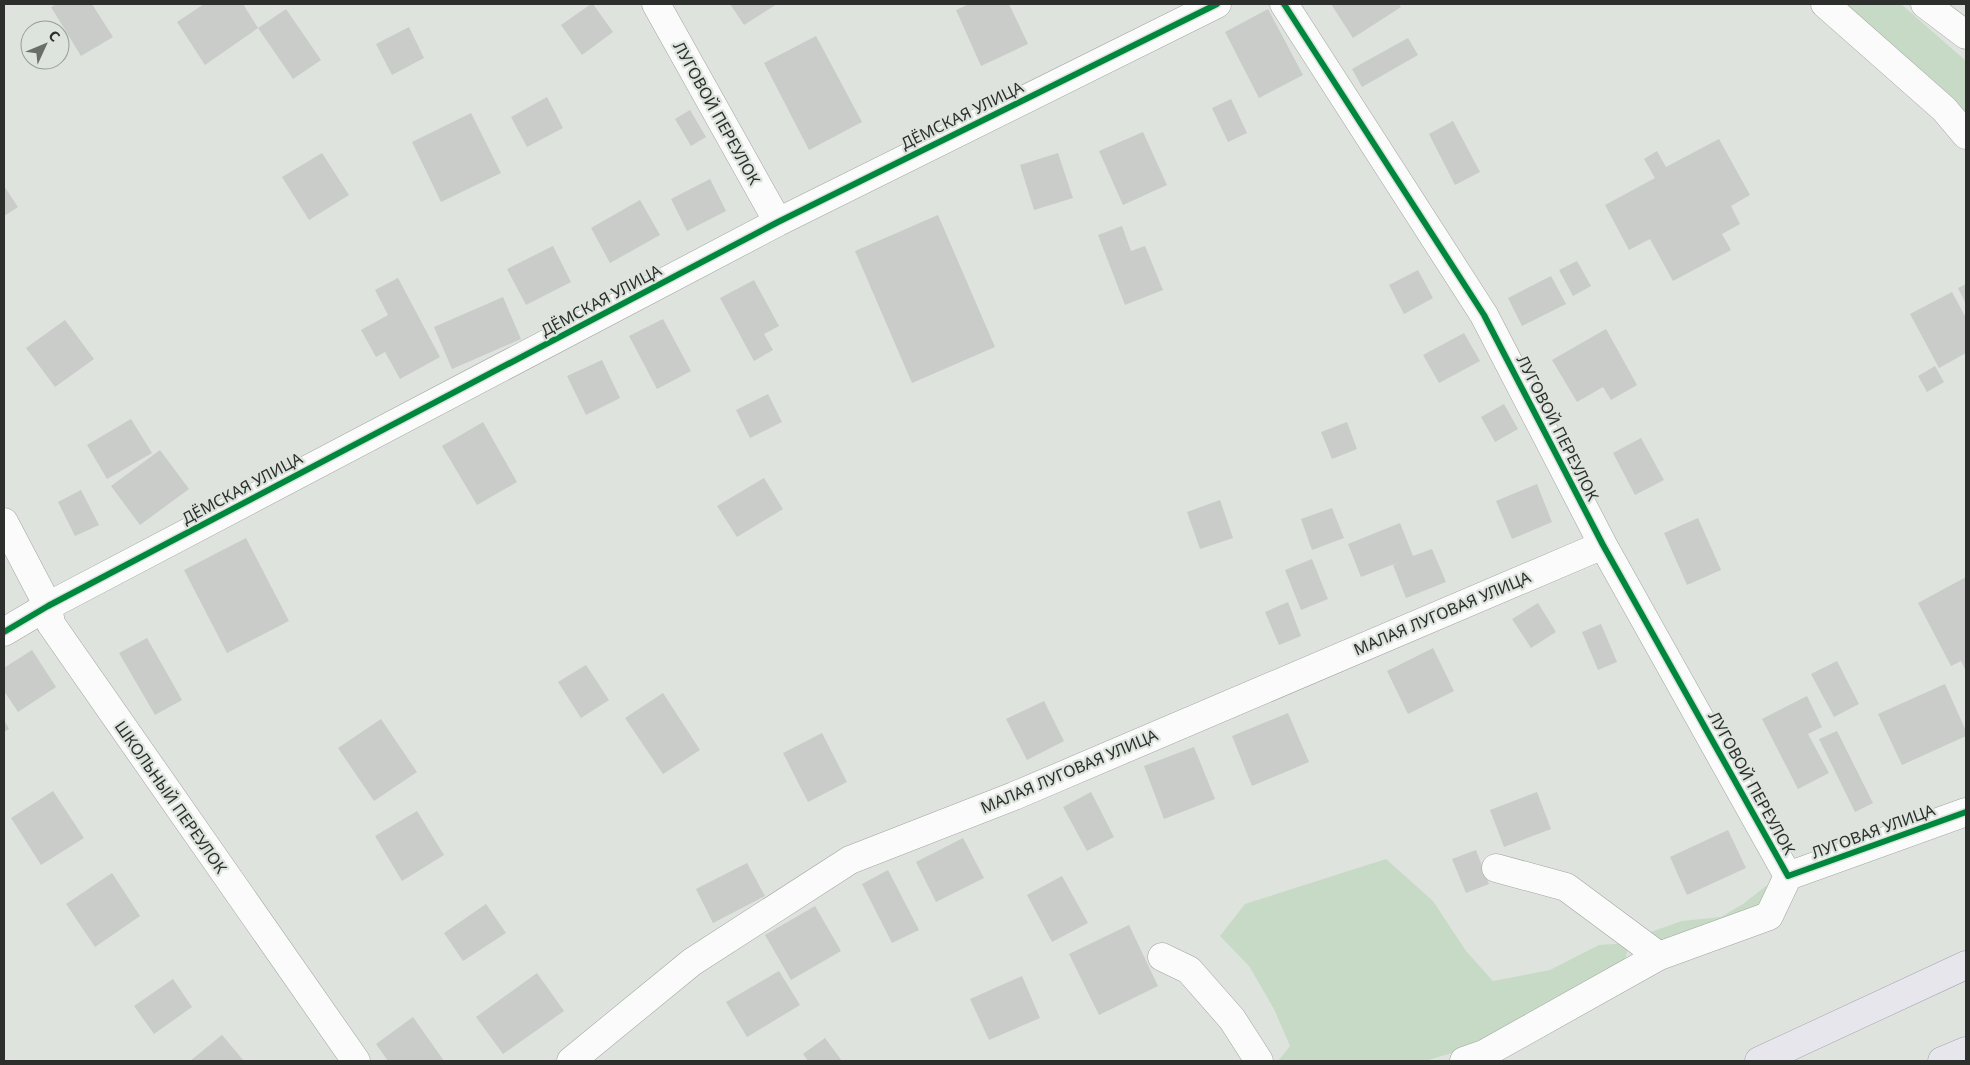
<svg xmlns="http://www.w3.org/2000/svg" width="1970" height="1065" font-family="'Noto Sans',sans-serif">
<style>
.green{fill:#c6dac6}
.building{fill:#c9ccc9}
.lines{fill:none;stroke-linecap:round;stroke-linejoin:round}
.minor-casing{stroke:#a1a5a1;stroke-width:29}
.major-casing{stroke:#a4a5b0;stroke-width:29}
.minor{stroke:#fafbfa;stroke-width:28}
.major{stroke:#e6e6ec;stroke-width:28}
.cycleway-casing{stroke:#dde4dd;stroke-width:9}
.cycleway{stroke:#00873e;stroke-width:6}
.labels{text-anchor:middle;stroke-width:4.5;stroke-linejoin:round;paint-order:stroke}
.street-label{font-size:16px;fill:#2c2f2c;stroke:#dde4dd}
</style>
<rect width="100%" height="100%" fill="#dee3de"/>
<path class="green" d="M 1841,4 L 1901,4 L 1966,61 L 1966,142 Z
M 1386,859 L 1433,901 L 1466,951 L 1493,981 L 1550,970 L 1599,945 L 1629,943 L 1621,977 L 1489,1042 L 1425,1061 L 1278,1061 L 1290,1046 L 1274,1009 L 1249,966 L 1220,936 L 1245,904 Z
M 1766,886 L 1784,896 L 1669,951 L 1645,934 L 1682,921 L 1721,917 L 1743,904 Z"/>
<path class="building" d="M 57,4 L 92,4 L 113,37 L 81,56 L 51,7 Z
M 204,4 L 243,4 L 258,28 L 205,65 L 177,22 Z
M 591,4 L 593,4 L 613,32 L 582,55 L 561,25 Z
M 730,4 L 777,4 L 744,25 Z
M 969,4 L 1009,4 L 1028,44 L 981,66 L 956,10 Z
M 1331,4 L 1399,4 L 1401,7 L 1353,38 Z
M 286,9 L 321,60 L 293,79 L 258,28 Z
M 1268,9 L 1303,75 L 1259,98 L 1225,32 Z
M 409,27 L 424,58 L 392,75 L 376,44 Z
M 816,36 L 862,122 L 809,150 L 764,63 Z
M 1408,38 L 1418,55 L 1362,87 L 1352,69 Z
M 547,97 L 563,128 L 527,147 L 511,117 Z
M 1231,99 L 1247,133 L 1228,142 L 1212,108 Z
M 690,110 L 706,137 L 691,146 L 675,119 Z
M 471,113 L 501,173 L 441,202 L 412,142 Z
M 1453,121 L 1480,172 L 1455,185 L 1429,134 Z
M 1143,132 L 1167,185 L 1123,205 L 1099,151 Z
M 1719,139 L 1750,195 L 1731,206 L 1740,224 L 1722,234 L 1731,250 L 1673,281 L 1650,239 L 1629,250 L 1605,205 L 1655,178 L 1644,159 L 1657,151 L 1666,167 Z
M 322,153 L 349,195 L 309,220 L 282,177 Z
M 1058,153 L 1073,198 L 1034,210 L 1020,165 Z
M 710,179 L 726,211 L 687,231 L 671,199 Z
M 4,186 L 18,207 L 4,216 Z
M 640,200 L 660,235 L 610,263 L 591,228 Z
M 938,215 L 995,347 L 912,383 L 855,251 Z
M 1122,226 L 1131,251 L 1145,246 L 1163,290 L 1125,305 L 1098,235 Z
M 553,246 L 571,282 L 526,305 L 507,269 Z
M 1577,261 L 1591,286 L 1573,296 L 1559,270 Z
M 1418,270 L 1433,298 L 1404,314 L 1389,285 Z
M 1551,276 L 1566,304 L 1522,326 L 1508,298 Z
M 398,278 L 440,357 L 400,379 L 385,352 L 376,357 L 361,330 L 388,315 L 375,290 Z
M 754,280 L 779,326 L 764,334 L 773,350 L 754,361 L 720,298 Z
M 1966,284 L 1966,304 L 1958,288 Z
M 1952,292 L 1966,318 L 1966,353 L 1939,368 L 1910,314 Z
M 503,297 L 521,339 L 452,369 L 434,327 Z
M 663,319 L 691,371 L 657,389 L 629,336 Z
M 65,320 L 94,359 L 55,387 L 26,348 Z
M 1606,329 L 1637,385 L 1611,400 L 1603,387 L 1577,402 L 1552,360 Z
M 1464,333 L 1480,361 L 1439,383 L 1423,355 Z
M 602,360 L 620,398 L 586,415 L 567,376 Z
M 1935,366 L 1944,382 L 1927,392 L 1918,376 Z
M 768,394 L 782,422 L 750,438 L 736,410 Z
M 1504,404 L 1518,429 L 1495,442 L 1481,417 Z
M 131,419 L 152,453 L 107,479 L 87,445 Z
M 483,422 L 517,482 L 477,505 L 442,446 Z
M 1347,422 L 1357,449 L 1332,459 L 1321,432 Z
M 1641,438 L 1664,480 L 1635,495 L 1613,453 Z
M 160,450 L 189,489 L 140,525 L 111,486 Z
M 764,478 L 783,509 L 737,537 L 717,506 Z
M 1537,484 L 1552,522 L 1512,539 L 1496,501 Z
M 81,490 L 99,525 L 75,536 L 58,502 Z
M 1220,500 L 1233,538 L 1200,549 L 1187,512 Z
M 1332,508 L 1344,538 L 1312,550 L 1301,519 Z
M 1698,518 L 1721,570 L 1687,585 L 1664,533 Z
M 1400,523 L 1413,556 L 1432,549 L 1446,582 L 1406,598 L 1393,565 L 1402,561 L 1361,577 L 1348,544 Z
M 246,538 L 289,621 L 227,653 L 184,570 Z
M 1312,559 L 1328,599 L 1301,610 L 1285,570 Z
M 1966,577 L 1966,671 L 1961,661 L 1951,666 L 1918,603 Z
M 1288,602 L 1301,636 L 1279,645 L 1265,612 Z
M 1538,603 L 1556,632 L 1531,648 L 1512,619 Z
M 1601,624 L 1617,662 L 1598,670 L 1582,632 Z
M 147,638 L 182,700 L 155,715 L 119,653 Z
M 1433,648 L 1454,691 L 1408,714 L 1387,671 Z
M 32,650 L 56,687 L 18,712 L 4,691 L 4,668 Z
M 1837,661 L 1859,704 L 1834,717 L 1811,674 Z
M 586,665 L 609,700 L 581,718 L 558,682 Z
M 1945,684 L 1966,731 L 1966,736 L 1902,765 L 1878,714 Z
M 663,693 L 700,750 L 663,774 L 625,718 Z
M 1807,696 L 1822,727 L 1808,734 L 1829,773 L 1798,789 L 1762,719 Z
M 1044,701 L 1064,741 L 1027,760 L 1006,719 Z
M 1288,713 L 1309,762 L 1252,786 L 1232,736 Z
M 381,719 L 417,772 L 374,801 L 338,748 Z
M 4,720 L 9,729 L 4,732 Z
M 1837,731 L 1873,803 L 1855,812 L 1819,739 Z
M 822,733 L 847,782 L 808,802 L 783,753 Z
M 1194,747 L 1215,799 L 1164,819 L 1144,766 Z
M 53,791 L 84,838 L 41,865 L 11,818 Z
M 1091,792 L 1114,837 L 1087,851 L 1063,807 Z
M 1537,792 L 1551,829 L 1504,847 L 1490,810 Z
M 417,811 L 444,855 L 402,881 L 375,836 Z
M 1728,830 L 1746,868 L 1687,895 L 1670,857 Z
M 963,838 L 984,878 L 936,902 L 916,862 Z
M 1476,850 L 1489,884 L 1466,893 L 1452,859 Z
M 747,863 L 765,896 L 713,923 L 696,889 Z
M 888,870 L 919,930 L 892,943 L 862,884 Z
M 112,873 L 140,916 L 95,947 L 66,904 Z
M 1062,876 L 1088,923 L 1052,942 L 1027,895 Z
M 486,904 L 506,933 L 463,961 L 444,933 Z
M 815,906 L 841,951 L 791,980 L 765,935 Z
M 1129,925 L 1158,986 L 1099,1015 L 1069,954 Z
M 779,971 L 800,1005 L 747,1037 L 726,1002 Z
M 537,973 L 564,1011 L 503,1054 L 476,1017 Z
M 1022,976 L 1040,1018 L 989,1040 L 970,999 Z
M 173,979 L 192,1007 L 154,1034 L 134,1006 Z
M 413,1017 L 444,1061 L 388,1061 L 376,1044 Z
M 222,1035 L 244,1061 L 190,1061 Z
M 825,1038 L 842,1061 L 808,1061 L 803,1054 Z"/>
<g class="lines">
<g class="minor-casing">
<path id="minor" d="M 656,4 L 778,222
M 1284,4 L 1484,315 L 1603,545 L 1788,876
M 1825,4 L 1944,109 L 1966,135
M 1925,4 L 1966,35
M 4,522 L 48,606 L 51,624 L 356,1061
M 4,632 L 48,606 L 778,222 L 1217,4
M 1496,868 L 1566,887 L 1659,956 L 1769,916 L 1788,876
M 1788,876 L 1966,812
M 1162,957 L 1189,970 L 1232,1019 L 1259,1061
M 571,1061 L 692,962 L 850,860 L 1014,796 L 1603,545
M 1464,1061 L 1484,1054 L 1659,956"/>
</g>
<g class="major-casing">
<path id="major" d="M 1759,1061 L 1966,965
M 1942,1061 L 1966,1051"/>
</g>
<use href="#minor" class="minor"/>
<use href="#major" class="major"/>
<g class="cycleway-casing">
<path id="cycleway" d="M 1284,4 L 1484,315 L 1603,545 L 1788,876 L 1966,812
M 4,632 L 48,606 L 778,222 L 1217,4"/>
</g>
<use href="#cycleway" class="cycleway"/>
</g>
<g class="labels">
<g class="street-label">
<text transform="translate(717 113) rotate(61)" y="6">ЛУГОВОЙ ПЕРЕУЛОК</text>
<text transform="translate(962 115) rotate(-26)" y="6">ДЁМСКАЯ УЛИЦА</text>
<text transform="translate(601 300) rotate(-28)" y="6">ДЁМСКАЯ УЛИЦА</text>
<text transform="translate(1558 428) rotate(63)" y="6">ЛУГОВОЙ ПЕРЕУЛОК</text>
<text transform="translate(242 488) rotate(-28)" y="6">ДЁМСКАЯ УЛИЦА</text>
<text transform="translate(1442 613) rotate(-23)" y="6">МАЛАЯ ЛУГОВАЯ УЛИЦА</text>
<text transform="translate(1069 771) rotate(-23)" y="6">МАЛАЯ ЛУГОВАЯ УЛИЦА</text>
<text transform="translate(1752 783) rotate(61)" y="6">ЛУГОВОЙ ПЕРЕУЛОК</text>
<text transform="translate(171 797) rotate(55)" y="6">ШКОЛЬНЫЙ ПЕРЕУЛОК</text>
<text transform="translate(1873 831) rotate(-20)" y="6">ЛУГОВАЯ УЛИЦА</text>
</g>
</g>
<rect width="1970" height="1065" fill="none" stroke="#2c2f2c" stroke-width="10"/>
<g transform="translate(45 45) rotate(46)"><circle r="24" fill="#dde4dd" stroke="#969c96"/>
<path d="M0-4L9 19L0 12L-9 19Z" fill="#6a6e6a"/>
<text y="-8" font-size="14" font-weight="bold" text-anchor="middle" fill="#2c2f2c">С</text>
</g>
</svg>
